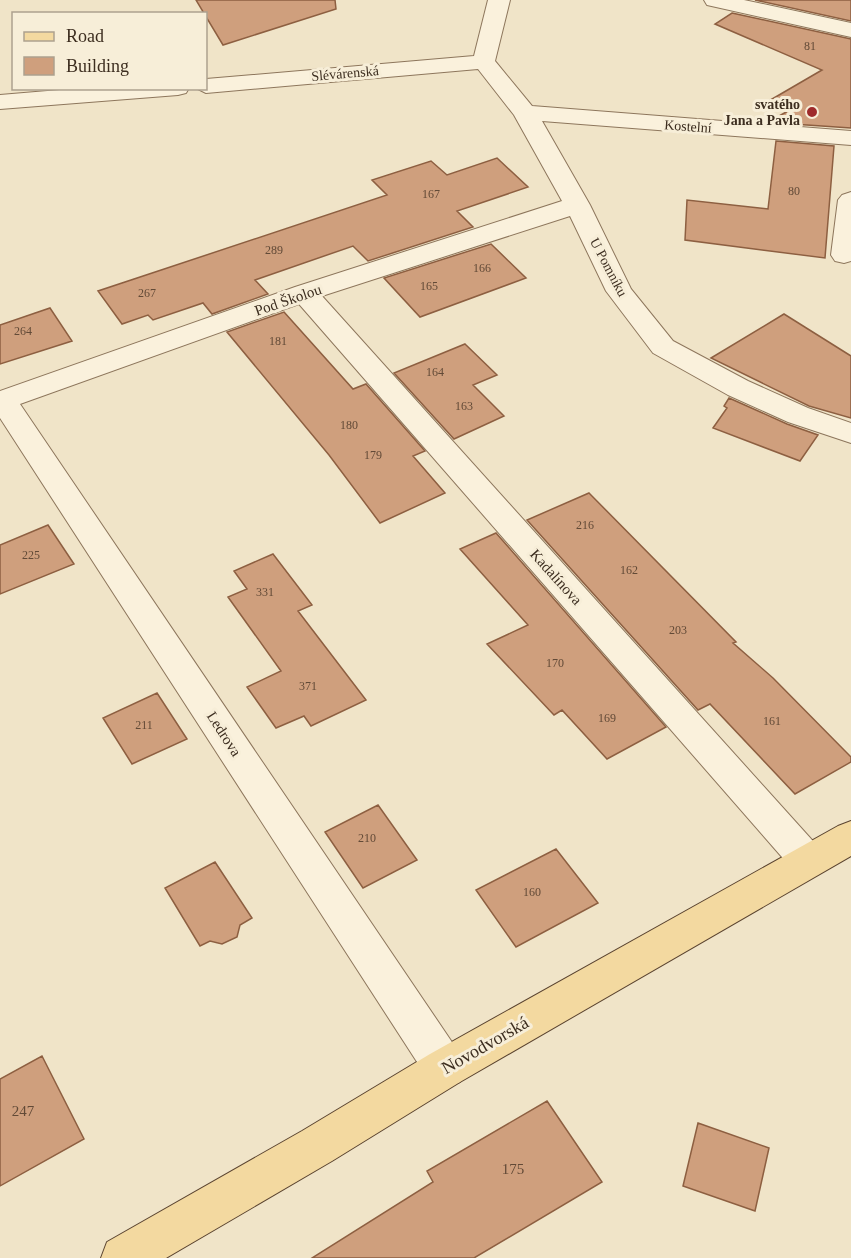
<svg xmlns="http://www.w3.org/2000/svg" width="851" height="1258" font-family="Georgia,serif">
<style>
.building{fill:#cf9f7d;stroke:#8d5f41;stroke-width:1.5}
.lines{fill:none;stroke-linecap:round;stroke-linejoin:round}
.minor-casing{stroke:#8d765c;stroke-width:2}
.major-casing{stroke:#5b4430;stroke-width:2}
.minor{fill:#faf1dc;fill-rule:evenodd}
.major{fill:#f3d9a0;fill-rule:evenodd}
.poi-dot{fill:#9e2a2b;stroke:#f7eed8;stroke-width:2}
.labels{text-anchor:middle;stroke-width:6;stroke-linejoin:round;paint-order:stroke}
.number-label{font-size:12px;fill:#624a37}
.far-street-label{font-size:14px;fill:#3d2e20;stroke:#f7eed8}
.far-poi-label{font-size:14px;font-weight:bold;fill:#3d2e20;stroke:#f7eed8;text-anchor:end}
.street-label{font-size:15px;fill:#3d2e20;stroke:#f7eed8}
.near-number-label{font-size:15px;fill:#624a37}
.near-street-label{font-size:18px;fill:#3d2e20;stroke:#f7eed8}
</style>
<rect width="100%" height="100%" fill="#f0e4c8"/>
<path class="building" d="M 196,0 L 335,0 L 336,9 L 223,45 Z
M 755,0 L 851,0 L 851,21 Z
M 732,13 L 851,39 L 851,128 L 778,123 L 779,116 L 788,111 L 767,102 L 822,70 L 715,24 Z
M 776,141 L 834,146 L 825,258 L 685,240 L 687,200 L 768,209 Z
M 497,158 L 528,187 L 457,211 L 473,227 L 368,261 L 353,246 L 255,280 L 268,294 L 212,314 L 203,303 L 153,320 L 148,315 L 122,324 L 98,291 L 387,195 L 372,180 L 431,161 L 447,175 Z
M 491,244 L 526,278 L 420,317 L 384,278 Z
M 50,308 L 72,341 L 0,364 L 0,325 Z
M 284,312 L 353,389 L 366,384 L 425,451 L 413,456 L 445,493 L 380,523 L 329,455 L 227,332 Z
M 784,314 L 851,356 L 851,418 L 809,406 L 711,358 Z
M 465,344 L 497,375 L 473,385 L 504,416 L 454,439 L 394,373 Z
M 729,398 L 787,424 L 818,435 L 800,461 L 713,428 L 727,408 L 724,406 Z
M 589,493 L 736,642 L 733,643 L 773,678 L 851,757 L 851,762 L 795,794 L 710,704 L 698,710 L 527,520 Z
M 48,525 L 74,564 L 0,594 L 0,545 Z
M 496,533 L 666,727 L 607,759 L 562,710 L 554,715 L 487,644 L 528,625 L 460,549 Z
M 273,554 L 312,605 L 298,611 L 366,700 L 311,726 L 304,716 L 276,728 L 247,687 L 281,671 L 228,597 L 247,589 L 234,571 Z
M 157,693 L 187,739 L 132,764 L 103,718 Z
M 378,805 L 417,860 L 363,888 L 325,832 Z
M 556,849 L 598,903 L 516,947 L 476,890 Z
M 215,862 L 252,918 L 240,925 L 237,937 L 222,944 L 210,941 L 200,946 L 165,888 Z
M 42,1056 L 84,1139 L 0,1186 L 0,1079 Z
M 547,1101 L 602,1182 L 474,1258 L 312,1258 L 433,1182 L 427,1171 Z
M 698,1123 L 769,1148 L 755,1211 L 683,1186 Z"/>
<g class="lines">
<g class="minor-casing">
<path id="minor" d="M 488,0 L 510,0 L 495,61 L 532,106 L 851,131 L 851,145 L 542,121 L 590,205 L 631,289 L 673,341 L 748,381 L 808,408 L 851,423 L 851,443 L 788,422 L 728,395 L 653,353 L 606,291 L 570,216 L 322,296 L 821,850 L 827,861 L 821,872 L 808,877 L 795,872 L 299,304 L 20,404 L 460,1054 L 466,1068 L 460,1082 L 445,1087 L 430,1082 L 0,418 L 0,391 L 295,287 L 562,201 L 514,115 L 478,69 L 206,93 L 196,88 L 206,88 L 206,79 L 474,56 Z
M 704,0 L 744,0 L 851,23 L 851,37 L 707,5 Z
M 83,88 L 189,88 L 186,93 L 178,95 L 0,109 L 0,95 Z
M 851,192 L 851,261 L 844,263 L 835,261 L 831,255 L 838,200 L 842,195 Z"/>
</g>
<g class="major-casing">
<path id="major" d="M 851,821 L 851,856 L 460,1082 L 332,1161 L 166,1258 L 101,1258 L 107,1242 L 302,1131 L 430,1054 L 838,826 Z"/>
</g>
<use href="#minor" class="minor"/>
<use href="#major" class="major"/>
</g>
<circle class="poi-dot" cx="812" cy="112" r="6"/>
<g class="labels">
<g class="number-label">
<text x="810" y="50">81</text>
<text x="794" y="195">80</text>
<text x="431" y="198">167</text>
<text x="274" y="254">289</text>
<text x="482" y="272">166</text>
<text x="429" y="290">165</text>
<text x="147" y="297">267</text>
<text x="23" y="335">264</text>
<text x="278" y="345">181</text>
<text x="435" y="376">164</text>
<text x="464" y="410">163</text>
<text x="349" y="429">180</text>
<text x="373" y="459">179</text>
<text x="585" y="529">216</text>
<text x="31" y="559">225</text>
<text x="629" y="574">162</text>
<text x="265" y="596">331</text>
<text x="678" y="634">203</text>
<text x="555" y="667">170</text>
<text x="308" y="690">371</text>
<text x="607" y="722">169</text>
<text x="772" y="725">161</text>
<text x="144" y="729">211</text>
<text x="367" y="842">210</text>
<text x="532" y="896">160</text>
</g>
<g class="far-street-label">
<text transform="translate(345 73) rotate(-5)" y="5">Slévárenská</text>
<text transform="translate(688 126) rotate(4)" y="5">Kostelní</text>
<text transform="translate(609 267) rotate(62)" y="5">U Pomníku</text>
</g>
<g class="far-poi-label">
<text x="800" y="109">svatého<tspan x="800" dy="16">Jana a Pavla</tspan></text>
</g>
<g class="street-label">
<text transform="translate(288 300) rotate(-19)" y="5">Pod Školou</text>
<text transform="translate(556 577) rotate(48)" y="5">Kadalínova</text>
<text transform="translate(224 734) rotate(57)" y="5">Ledrova</text>
</g>
<g class="near-number-label">
<text x="23" y="1116">247</text>
<text x="513" y="1174">175</text>
</g>
<g class="near-street-label">
<text transform="translate(485 1045) rotate(-30)" y="6">Novodvorská</text>
</g>
</g>
<rect x="12" y="12" width="195" height="78" fill="#f7eed8" stroke="#ada18e" stroke-width="1.5"/>
<rect x="24" y="32" width="30" height="9" fill="#f3d9a0" stroke="#ada18e" stroke-width="1.5"/>
<text x="66" y="42" font-size="18" fill="#3d2e20">Road</text>
<rect x="24" y="57" width="30" height="18" fill="#cf9f7d" stroke="#ada18e" stroke-width="1.5"/>
<text x="66" y="72" font-size="18" fill="#3d2e20">Building</text>
</svg>
